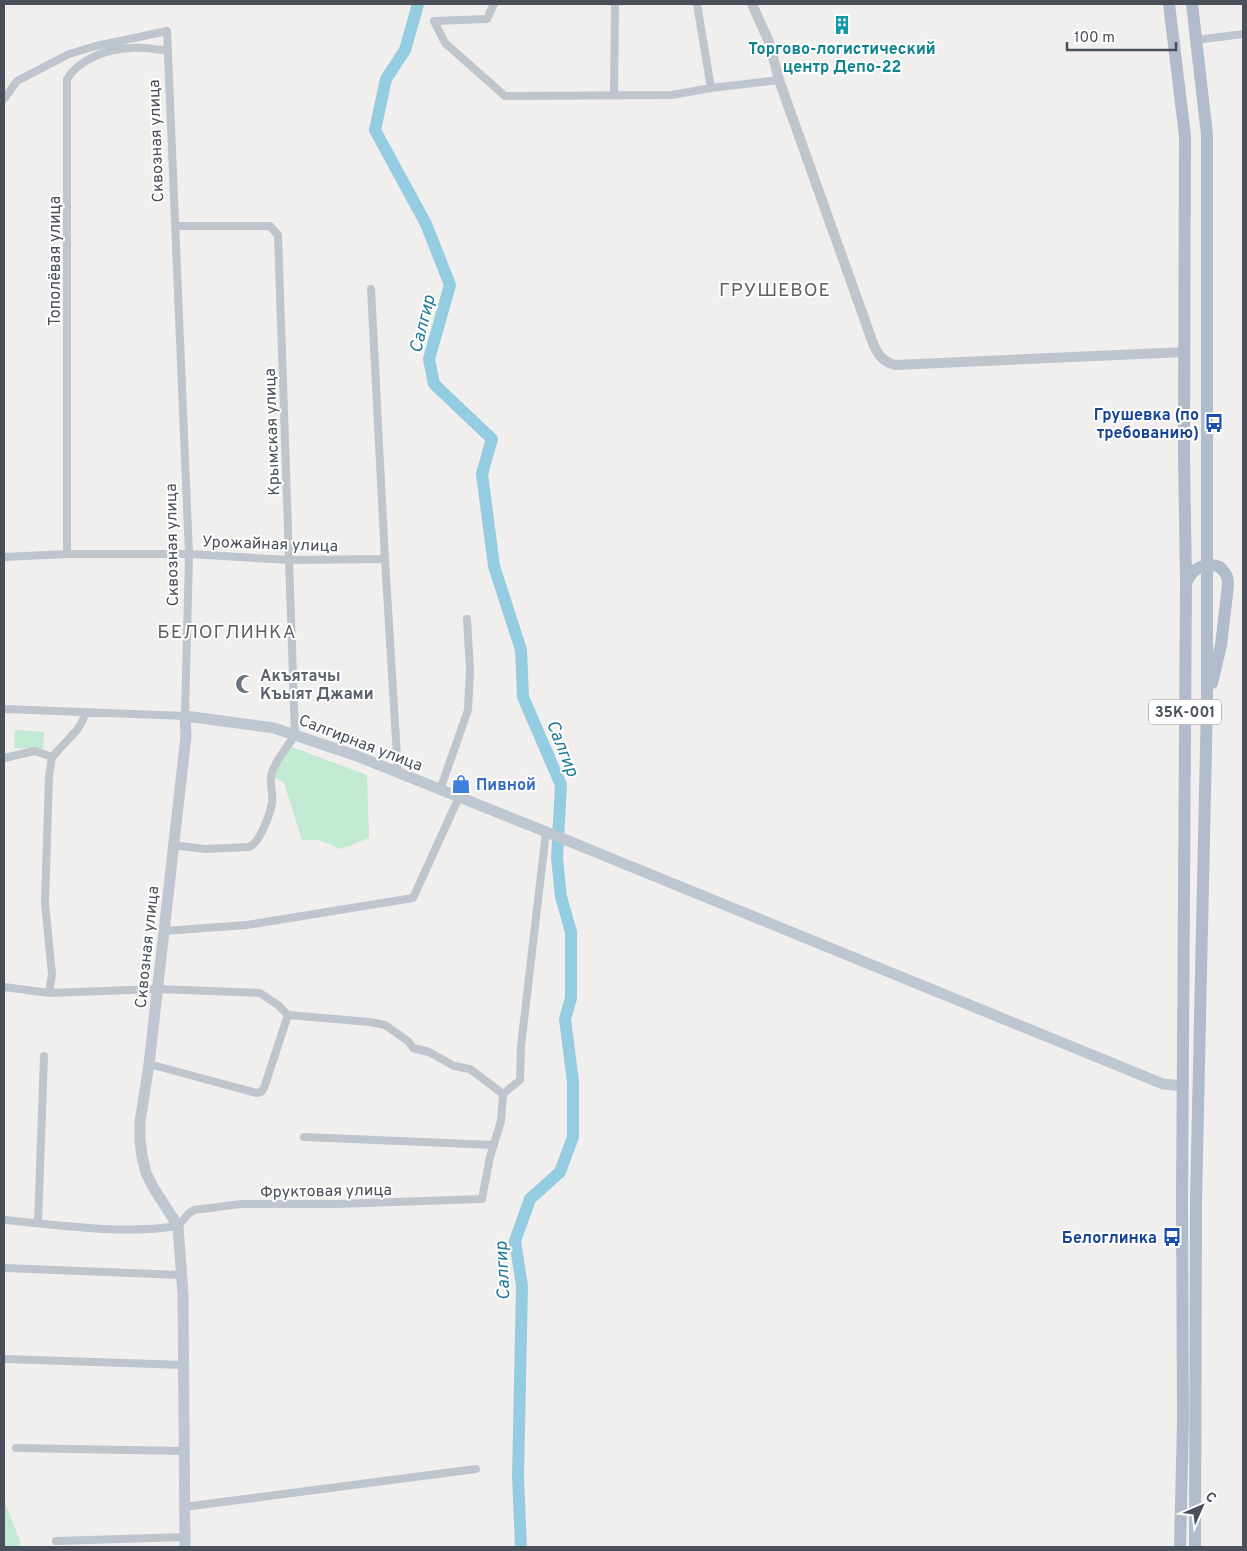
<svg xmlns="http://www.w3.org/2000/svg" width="1247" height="1551" font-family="Overpass,sans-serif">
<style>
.green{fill:#c2e9d3}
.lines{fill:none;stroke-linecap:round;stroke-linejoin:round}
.river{stroke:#94cde1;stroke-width:12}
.minor{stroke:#bec5cc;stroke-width:8}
.tertiary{stroke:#bec5cc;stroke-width:10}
.secondary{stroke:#bec6d0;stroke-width:11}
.primary{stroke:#b1bcca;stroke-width:12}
.labels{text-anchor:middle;stroke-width:4;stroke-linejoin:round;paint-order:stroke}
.shield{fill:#fff;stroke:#80848b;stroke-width:1}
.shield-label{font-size:15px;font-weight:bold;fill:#495059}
.culture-label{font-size:16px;font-weight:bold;fill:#0d838f;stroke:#fff}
.street-label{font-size:16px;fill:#495059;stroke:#fff}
.transit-label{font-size:16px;font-weight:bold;fill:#164399;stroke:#fff;text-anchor:end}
.worship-label{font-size:16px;font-weight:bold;fill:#5b616d;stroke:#fff;text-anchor:start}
.shop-label{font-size:16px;font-weight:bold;fill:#366cbe;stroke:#fff;text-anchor:start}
.water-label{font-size:18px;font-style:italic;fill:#1d7898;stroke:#fff}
.quarter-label{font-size:19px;letter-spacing:1px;fill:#5c5e62;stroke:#fff}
</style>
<rect width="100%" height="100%" fill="#f1eeee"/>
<path class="green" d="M 15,730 L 44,732 L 43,749 L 14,748 Z
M 292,747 L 367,775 L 369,838 L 341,849 L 319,840 L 302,840 L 284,783 L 275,778 L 274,770 Z
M 4,1500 L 20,1541 L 19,1547 L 4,1547 Z"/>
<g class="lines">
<path class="river" d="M 418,4 L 405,50 L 386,79 L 375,130 L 426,224 L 450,285 L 429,359 L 434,384 L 492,439 L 482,474 L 494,566 L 521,650 L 523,697 L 561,785 L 557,858 L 561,897 L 571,932 L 571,998 L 565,1019 L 573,1082 L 573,1137 L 560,1172 L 530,1199 L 515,1241 L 522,1286 L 518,1477 L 521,1547"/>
<path class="minor" d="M 494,4 L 487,19 L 434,21 L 445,43 L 505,96 L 672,95 L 711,88 L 779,80
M 697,4 L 711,88
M 1196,40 L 1243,34
M 614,96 L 615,4
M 4,99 L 17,81 L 69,54 L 96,46 L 167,31 L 189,554 L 185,716 L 4,709
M 371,289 L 385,559 L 398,773
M 67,554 L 67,79 C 80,58 108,49 132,48 C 144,47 156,50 168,50
M 4,557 L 67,554 L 189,554 L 289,560 L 385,559
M 4,758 L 35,751 L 52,757
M 440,790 L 468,710 L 470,670 L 467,619
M 173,845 L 205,849 L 249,847 C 260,843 270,814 272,803 C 274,792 268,783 272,772 C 276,760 288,746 295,735 L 278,235 L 270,226 L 175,226
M 164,931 L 247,925 L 413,898 L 459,797
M 4,987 L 49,993 L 157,989 L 260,993 L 278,1005 L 288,1015 L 370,1022 L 385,1025 L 408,1041 L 413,1048 L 429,1052 L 454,1066 L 470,1069 L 503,1094
M 49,993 L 52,974 L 45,903 L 49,776 L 52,757 L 77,730 L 83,720 L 85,713
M 149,1064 L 256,1093 L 261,1092 L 264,1088 L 288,1015
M 304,1137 L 494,1145
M 4,1220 C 62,1225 120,1235 178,1226 L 189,1213 L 194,1210 L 241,1204 L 336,1204 L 482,1199 L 490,1157 L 501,1121 L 503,1094 L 520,1080 L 521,1046 L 546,832
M 38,1223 L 44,1056
M 4,1268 L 181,1275
M 4,1359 L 184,1365
M 16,1448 L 184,1451
M 184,1507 L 476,1469
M 56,1541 L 185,1537"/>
<path class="tertiary" d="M 752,4 L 769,42 L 779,80 L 874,346 C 879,356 884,362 895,365 L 1185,352"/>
<path class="secondary" d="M 185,1547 L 183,1295 L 178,1226 L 153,1187 L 146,1173 L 142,1156 L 140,1140 L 140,1122 L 149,1064 L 186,736 L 185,716 L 274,728 L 357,756 L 549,833 L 1163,1084 L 1183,1086"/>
<path class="primary" d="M 1169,4 L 1185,136 L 1184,456 L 1186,582 L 1182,1201 L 1183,1421 L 1180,1547
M 1192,4 L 1207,135 L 1207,702 L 1196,1201 L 1195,1547
M 1186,582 C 1188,579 1190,575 1193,572 C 1202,564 1218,561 1225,573 C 1228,577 1228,581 1228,585 L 1221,645 L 1212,683"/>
</g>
<defs>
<g id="building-bare" transform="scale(1.5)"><path d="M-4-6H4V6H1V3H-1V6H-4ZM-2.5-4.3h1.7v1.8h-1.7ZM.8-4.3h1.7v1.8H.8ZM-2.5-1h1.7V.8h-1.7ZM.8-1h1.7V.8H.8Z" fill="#0f9aa8" stroke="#fff" stroke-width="2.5" paint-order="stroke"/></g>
<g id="bus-bare" transform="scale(1.5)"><path d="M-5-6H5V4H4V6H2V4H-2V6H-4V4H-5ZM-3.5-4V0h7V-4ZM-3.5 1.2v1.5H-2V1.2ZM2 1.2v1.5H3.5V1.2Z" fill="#1a4fb4" stroke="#fff" stroke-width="2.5" paint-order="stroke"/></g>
<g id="mosque-bare" transform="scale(1.5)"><path d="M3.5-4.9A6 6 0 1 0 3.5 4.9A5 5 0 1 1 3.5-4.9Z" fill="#6b7280" stroke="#fff" stroke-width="2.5" paint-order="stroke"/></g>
<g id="shop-bare" transform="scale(1.5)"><path d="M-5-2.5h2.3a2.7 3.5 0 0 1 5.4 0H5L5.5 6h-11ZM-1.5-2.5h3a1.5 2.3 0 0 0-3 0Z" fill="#3f7fe0" stroke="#fff" stroke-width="2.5" paint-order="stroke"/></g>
</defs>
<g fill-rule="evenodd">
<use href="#building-bare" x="842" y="25"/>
<use href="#bus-bare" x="1214" y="423"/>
<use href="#mosque-bare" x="245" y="684"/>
<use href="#shop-bare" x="461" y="784"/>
<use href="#bus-bare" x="1172" y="1237"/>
</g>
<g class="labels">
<rect class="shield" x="1149" y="699.5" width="72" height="25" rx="4"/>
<g class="shield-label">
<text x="1185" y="717">35К-001</text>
</g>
<g class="culture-label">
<text x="842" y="54">Торгово-логистический<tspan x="842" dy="18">центр Депо-22</tspan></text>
</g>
<g class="street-label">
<text transform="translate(155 141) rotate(-92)" y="6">Сквозная улица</text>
<text transform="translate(54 261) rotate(-90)" y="6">Тополёвая улица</text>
<text transform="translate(271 432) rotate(-92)" y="6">Крымская улица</text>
<text transform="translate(270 543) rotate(2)" y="6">Урожайная улица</text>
<text transform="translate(171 545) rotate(-91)" y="6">Сквозная улица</text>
<text transform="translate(361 742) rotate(21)" y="6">Салгирная улица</text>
<text transform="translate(146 947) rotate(-84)" y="6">Сквозная улица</text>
<text transform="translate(326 1190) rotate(-1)" y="6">Фруктовая улица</text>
</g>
<g class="transit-label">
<text x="1199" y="420">Грушевка (по<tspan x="1199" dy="18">требованию)</tspan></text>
<text x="1157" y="1243">Белоглинка</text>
</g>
<g class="worship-label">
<text x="260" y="681">Акъятачы<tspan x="260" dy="18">Къыят Джами</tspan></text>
</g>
<g class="shop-label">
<text x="476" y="790">Пивной</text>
</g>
<g class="water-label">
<text transform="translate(422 324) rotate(-76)" y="6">Салгир</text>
<text transform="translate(563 748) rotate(68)" y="6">Салгир</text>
<text transform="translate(502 1271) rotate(-93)" y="6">Салгир</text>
</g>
<g class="quarter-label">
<text x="775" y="296">ГРУШЕВОЕ</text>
<text x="227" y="638">БЕЛОГЛИНКА</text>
</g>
</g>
<rect width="1247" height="1551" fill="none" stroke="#495059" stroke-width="10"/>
<g transform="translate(1202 1506) rotate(45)" stroke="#ffffff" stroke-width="4" paint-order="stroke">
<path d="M0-4L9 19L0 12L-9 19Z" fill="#495059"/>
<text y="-8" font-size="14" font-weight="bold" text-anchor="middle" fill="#495059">С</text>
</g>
<path d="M1067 42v8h109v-8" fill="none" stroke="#495059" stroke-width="2.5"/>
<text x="1074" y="42" font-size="15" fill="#495059" stroke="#ffffff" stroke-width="4" paint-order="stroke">100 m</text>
</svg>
